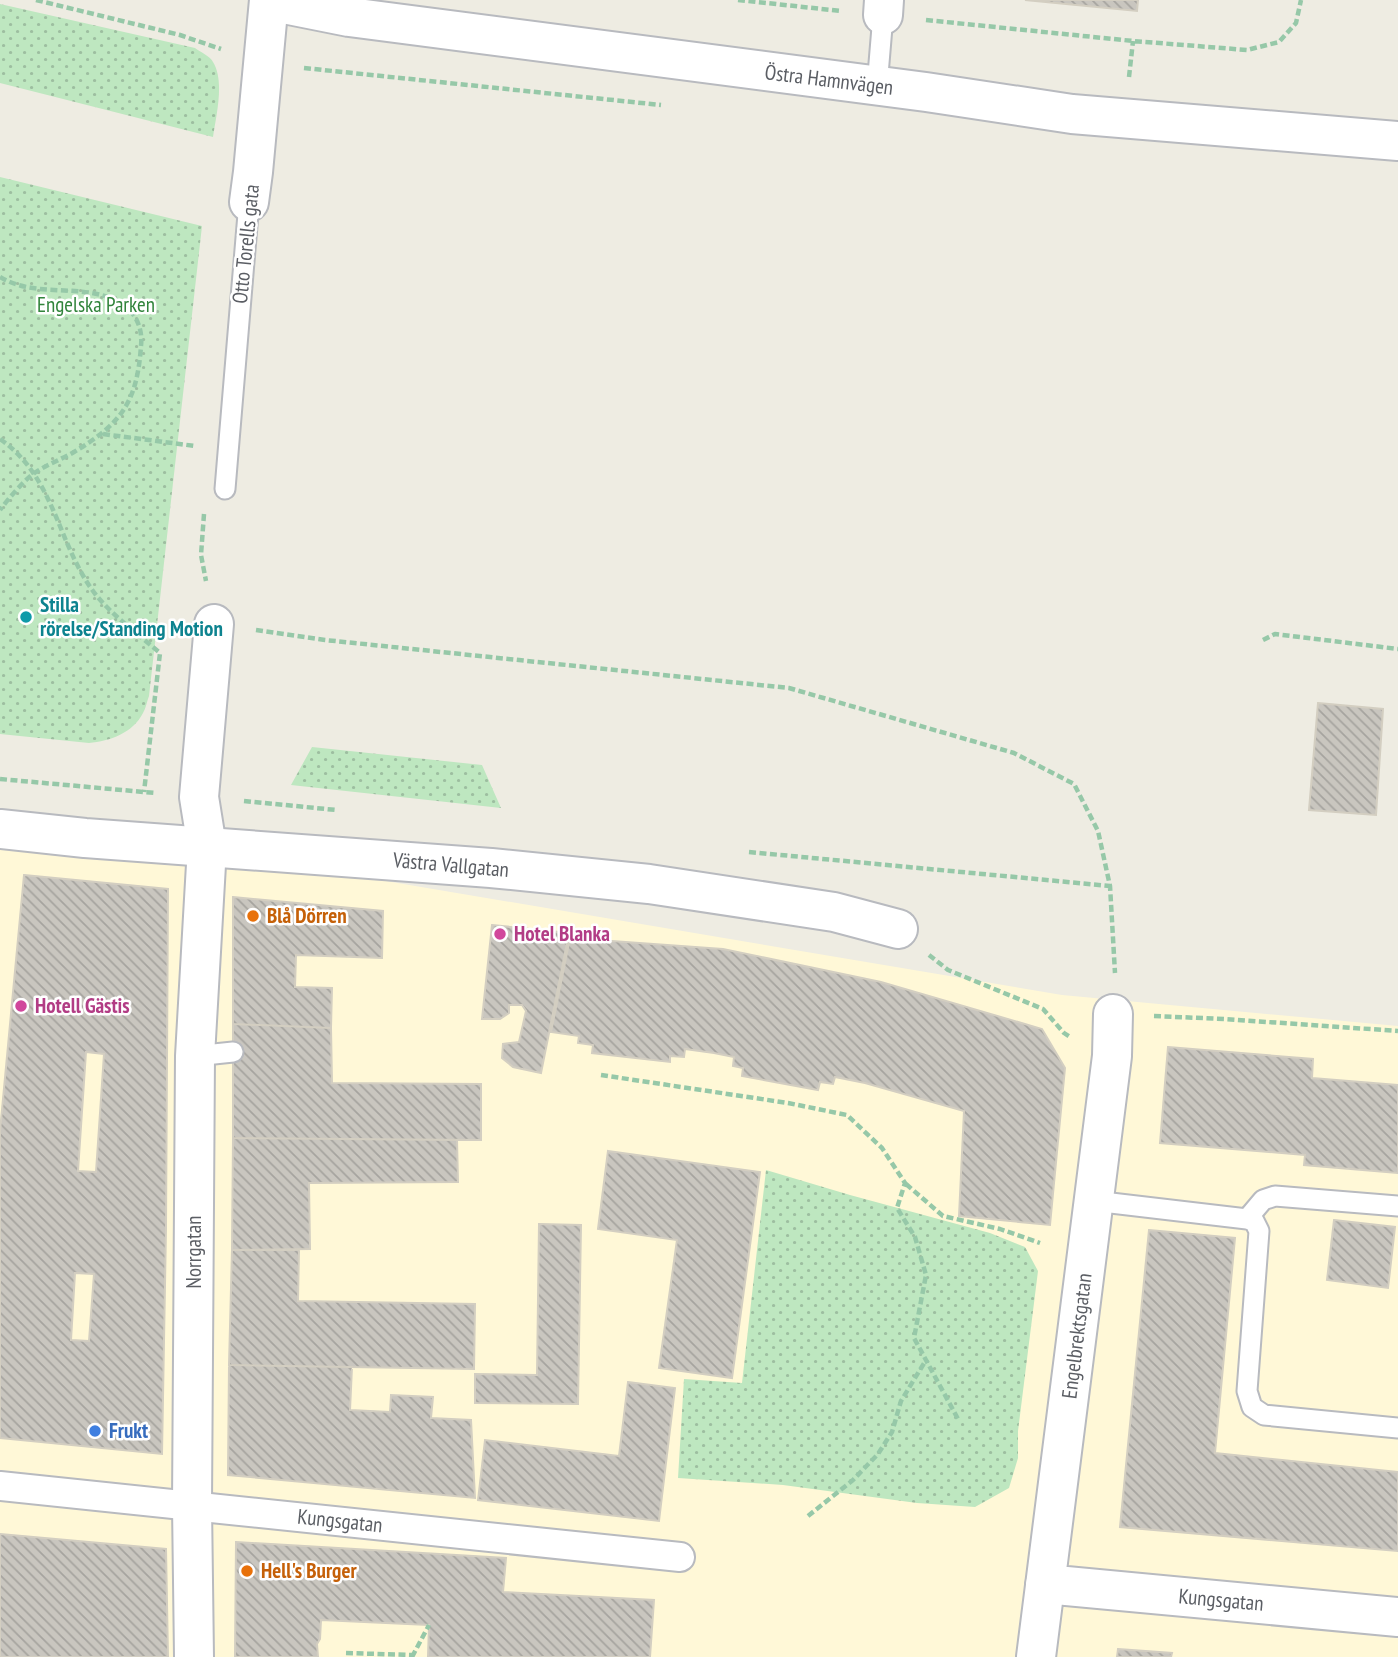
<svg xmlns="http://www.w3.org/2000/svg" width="1398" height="1657" font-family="'PT Sans Narrow',sans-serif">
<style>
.commercial{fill:#fff8d7}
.park{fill:url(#park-dots)}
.building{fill:url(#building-back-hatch);stroke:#d3cec1;stroke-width:2;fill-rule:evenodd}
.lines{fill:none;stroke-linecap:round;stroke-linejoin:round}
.service-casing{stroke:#b8babf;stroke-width:23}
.pedestrian-casing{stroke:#b8babf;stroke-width:32}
.minor-casing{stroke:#b8babf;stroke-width:42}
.tertiary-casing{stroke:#b8babf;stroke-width:42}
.path{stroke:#96c8a8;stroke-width:4.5;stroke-dasharray:7 3.5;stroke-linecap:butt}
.service{stroke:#fff;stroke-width:19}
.pedestrian{stroke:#fff;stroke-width:28}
.minor{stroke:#fff;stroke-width:38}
.tertiary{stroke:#fff;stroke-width:38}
.culture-dot{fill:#0f9aa8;stroke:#fff;stroke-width:2.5}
.food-dot{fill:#e8710a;stroke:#fff;stroke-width:2.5}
.hotel-dot{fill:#d1479c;stroke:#fff;stroke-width:2.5}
.shop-dot{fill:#3f7fe0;stroke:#fff;stroke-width:2.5}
.labels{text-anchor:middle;stroke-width:5;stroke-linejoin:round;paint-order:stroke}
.street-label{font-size:21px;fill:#5b5e64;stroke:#fff}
.park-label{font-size:21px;fill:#31843b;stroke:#fff}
.culture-label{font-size:21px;font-weight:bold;fill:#0d838f;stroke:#fff;text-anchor:start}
.food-label{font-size:21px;font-weight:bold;fill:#c56008;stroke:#fff;text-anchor:start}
.hotel-label{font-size:21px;font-weight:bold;fill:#b23c85;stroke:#fff;text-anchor:start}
.shop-label{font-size:21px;font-weight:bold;fill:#366cbe;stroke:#fff;text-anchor:start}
</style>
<defs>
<pattern id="park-dots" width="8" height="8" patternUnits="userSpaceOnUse" patternTransform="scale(1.75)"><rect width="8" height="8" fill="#bee7c0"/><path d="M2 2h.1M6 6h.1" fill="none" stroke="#9dbea0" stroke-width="1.8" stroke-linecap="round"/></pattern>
<pattern id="building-back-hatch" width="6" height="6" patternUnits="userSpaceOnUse" patternTransform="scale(1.75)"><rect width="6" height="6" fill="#c9c6bf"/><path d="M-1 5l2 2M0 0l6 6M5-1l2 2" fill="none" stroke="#a6a49f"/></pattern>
</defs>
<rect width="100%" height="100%" fill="#eeece2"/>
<path class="commercial" d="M 0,816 L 1062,995 L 1398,1026 L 1398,1657 L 0,1657 Z"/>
<path class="park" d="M 0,4 L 195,48 C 200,52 210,56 213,62 C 225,81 216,116 213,137 L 0,83 Z
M 0,177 L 202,226 L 149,696 C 147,701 146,708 143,713 C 133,733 110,741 89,743 L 0,734 Z
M 312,747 L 482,765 L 501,808 L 291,785 Z
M 766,1170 L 850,1195 L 990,1233 L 1025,1247 L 1038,1271 L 1018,1431 L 1018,1458 L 1009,1488 L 975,1507 L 917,1503 L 783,1485 L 678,1478 L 684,1379 L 742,1383 Z"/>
<path class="building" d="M 1025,0 L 1138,0 L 1137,11 Z
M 1318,703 L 1383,709 L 1376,815 L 1309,810 Z
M 24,875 L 168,889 L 166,1228 L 162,1454 L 0,1438 L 0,1131 ZM 86,1052 L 104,1054 L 96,1172 L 78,1171 ZM 75,1273 L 94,1274 L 89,1341 L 71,1340 Z
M 233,897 L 383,911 L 382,958 L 296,955 L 295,987 L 332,988 L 331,1028 L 233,1024 Z
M 492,925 L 569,933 L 541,1073 L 513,1067 L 502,1058 L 503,1044 L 519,1042 L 526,1011 L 522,1005 L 509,1005 L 509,1013 L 500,1019 L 482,1019 Z
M 570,938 L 723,949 L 881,982 L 1042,1029 L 1065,1068 L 1050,1225 L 959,1216 L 964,1111 L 865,1083 L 835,1077 L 833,1084 L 820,1082 L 818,1090 L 742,1076 L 743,1068 L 733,1066 L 734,1057 L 714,1053 L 685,1049 L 684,1057 L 670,1056 L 670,1062 L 592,1053 L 593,1045 L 578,1043 L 579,1036 L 551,1032 Z
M 233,1024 L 331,1028 L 332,1083 L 481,1084 L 481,1140 L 233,1138 Z
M 1168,1047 L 1313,1059 L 1312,1078 L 1398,1085 L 1398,1173 L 1304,1165 L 1305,1155 L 1160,1143 Z
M 233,1138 L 457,1140 L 458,1182 L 309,1183 L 310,1249 L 232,1250 Z
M 608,1151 L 760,1172 L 732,1378 L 659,1368 L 677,1240 L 598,1229 Z
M 1334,1220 L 1395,1227 L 1388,1288 L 1327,1280 Z
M 539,1224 L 581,1225 L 578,1404 L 475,1403 L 475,1374 L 537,1375 Z
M 1149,1230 L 1235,1238 L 1215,1453 L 1398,1472 L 1398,1551 L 1120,1527 Z
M 232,1250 L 299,1250 L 298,1301 L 475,1304 L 474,1369 L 229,1365 Z
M 229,1365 L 352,1367 L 350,1410 L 390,1412 L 391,1395 L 433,1397 L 431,1418 L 471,1420 L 475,1498 L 228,1475 Z
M 628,1382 L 675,1388 L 659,1521 L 478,1500 L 485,1440 L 619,1456 Z
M 0,1534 L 166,1549 L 168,1657 L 0,1657 Z
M 236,1542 L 506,1558 L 503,1592 L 654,1600 L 650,1657 L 428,1657 L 429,1625 L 321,1620 L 320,1639 L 317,1644 L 318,1657 L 235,1657 Z
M 1118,1649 L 1172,1653 L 1171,1657 L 1117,1657 Z"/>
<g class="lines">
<g class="service-casing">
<path id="service" d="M 877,87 L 883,15
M 225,489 L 249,202
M 195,1056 L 233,1052
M 1094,1201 L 1247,1219 L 1254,1221 L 1259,1231 L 1247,1391 L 1252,1407 L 1264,1415 L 1398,1428
M 1247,1219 L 1263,1200 L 1275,1196 L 1398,1206"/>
</g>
<g class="pedestrian-casing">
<path id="pedestrian" d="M 0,1486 L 680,1557"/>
</g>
<g class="minor-casing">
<path id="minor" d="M 883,15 L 884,0
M 249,202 L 253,172 L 269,0
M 1045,1584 L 1398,1617
M 194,1657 L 192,1505 L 195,1056 L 207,847 L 199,797 L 214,624
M 1036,1657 L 1112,1056 L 1113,1014"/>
</g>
<g class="tertiary-casing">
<path id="tertiary" d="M 269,1 L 349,17 L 926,92 L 1072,114 L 1398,141
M 0,829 L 85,838 L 491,868 L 649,884 L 834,912 L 898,929"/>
</g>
<path class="path" d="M 36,0 L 180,35 L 221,49
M 738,0 L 841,11
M 926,20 L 1133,41 L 1247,50 L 1279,42 L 1296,23 L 1301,0
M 304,68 L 661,105
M 1129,77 L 1133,41
M 0,277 C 36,299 83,282 119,302 C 135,311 143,327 141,346 C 137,402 122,423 74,452 C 62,459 48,464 36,472 C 25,479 8,499 0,510
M 103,434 L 195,446
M 0,439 C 56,478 57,545 96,595 C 114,617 139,635 160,653 L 144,792
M 204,514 L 201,555 L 206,581
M 256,630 L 325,640 L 789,688 L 1014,753 L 1074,784 L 1098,831 L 1110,886 L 1115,973
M 1263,640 L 1275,634 L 1398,649
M 0,779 L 155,793
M 244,801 L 336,810
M 749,852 L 1110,886
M 929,955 L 948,970 L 1043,1009 L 1064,1033 L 1070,1037
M 1154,1016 L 1224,1019 L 1398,1031
M 601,1075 L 788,1103 L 847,1115 L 882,1148 L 905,1183 L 897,1208 L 915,1237 L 926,1275 L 914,1338 L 958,1419
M 906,1184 L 943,1216 L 1000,1229 L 1040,1243
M 808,1516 L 853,1480 L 878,1454 L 892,1432 L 901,1401 L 926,1360
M 346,1653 L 412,1655
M 412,1657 L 429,1625"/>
<use href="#service" class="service"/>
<use href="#pedestrian" class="pedestrian"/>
<use href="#minor" class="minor"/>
<use href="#tertiary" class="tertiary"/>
</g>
<circle class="culture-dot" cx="26" cy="617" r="7"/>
<g class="food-dot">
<circle cx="253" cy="916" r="7"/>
<circle cx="247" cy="1571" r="7"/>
</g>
<g class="hotel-dot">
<circle cx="500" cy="934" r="7"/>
<circle cx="21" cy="1006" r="7"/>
</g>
<circle class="shop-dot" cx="95" cy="1431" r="7"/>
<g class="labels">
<g class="street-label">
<text transform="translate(829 80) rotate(7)" y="7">Östra Hamnvägen</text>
<text transform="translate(246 244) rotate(-84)" y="7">Otto Torells gata</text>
<text transform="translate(451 865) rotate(5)" y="7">Västra Vallgatan</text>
<text transform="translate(194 1252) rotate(-90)" y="7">Norrgatan</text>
<text transform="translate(1077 1336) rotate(-83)" y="7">Engelbrektsgatan</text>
<text transform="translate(340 1521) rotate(6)" y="7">Kungsgatan</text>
<text transform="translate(1221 1600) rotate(5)" y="7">Kungsgatan</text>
</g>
<g class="park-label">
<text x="96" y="312">Engelska Parken</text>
</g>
<g class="culture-label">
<text x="40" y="612">Stilla<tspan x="40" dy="24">rörelse/Standing Motion</tspan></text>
</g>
<g class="food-label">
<text x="267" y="923">Blå Dörren</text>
<text x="261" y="1578">Hell's Burger</text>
</g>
<g class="hotel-label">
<text x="514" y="941">Hotel Blanka</text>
<text x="35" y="1013">Hotell Gästis</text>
</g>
<g class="shop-label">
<text x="109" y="1438">Frukt</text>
</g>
</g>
</svg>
